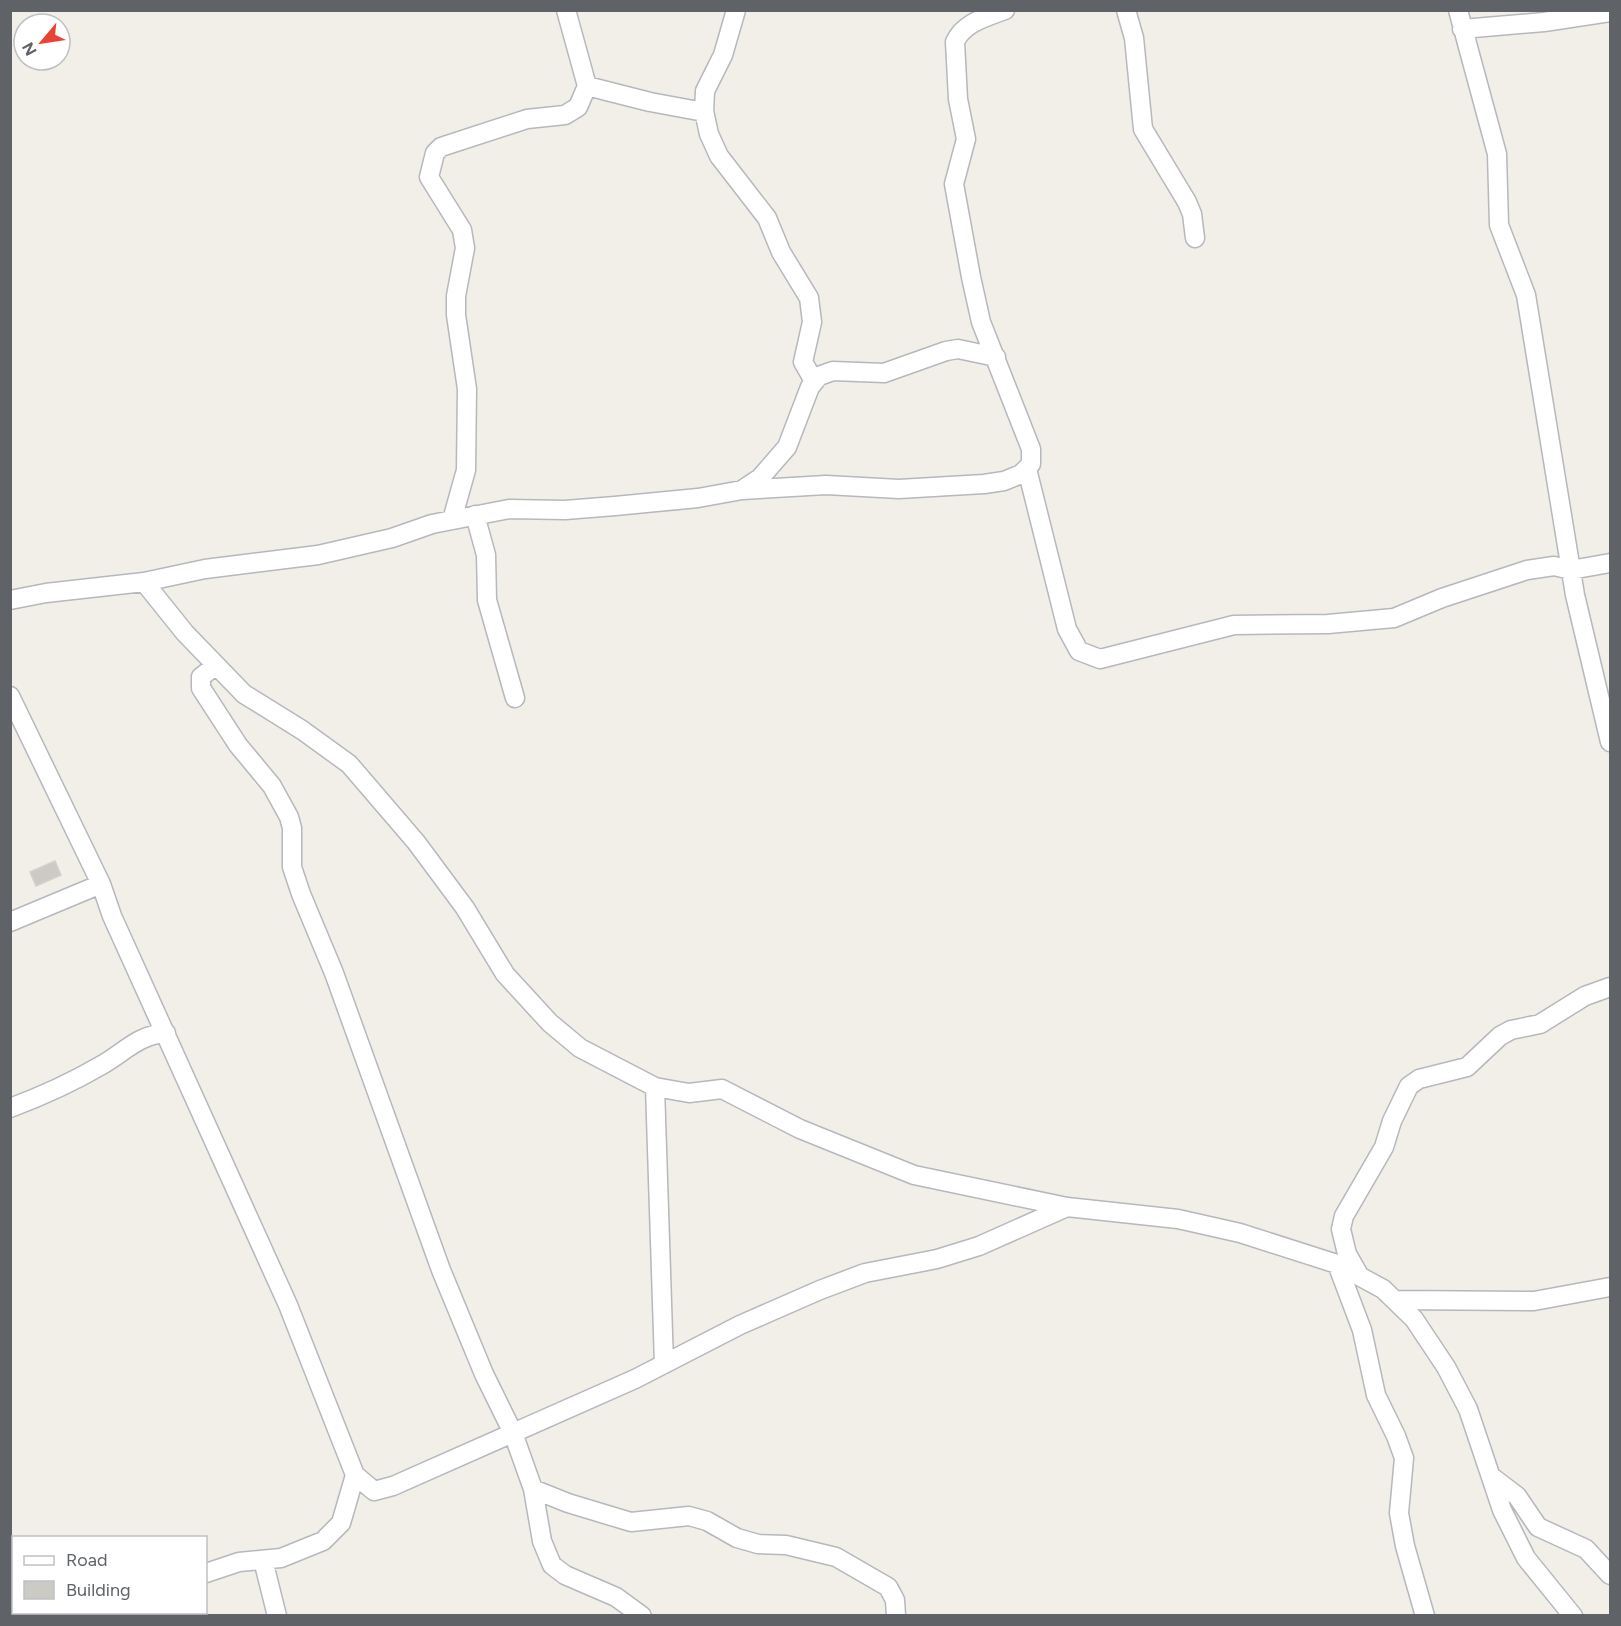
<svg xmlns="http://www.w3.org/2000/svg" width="1621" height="1626" font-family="Figtree,sans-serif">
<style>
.building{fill:#cccac5;stroke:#d6d1c6;stroke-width:1.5}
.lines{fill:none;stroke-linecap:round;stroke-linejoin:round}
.minor-casing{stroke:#b5b8bc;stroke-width:21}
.minor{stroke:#fff;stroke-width:18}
</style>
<rect width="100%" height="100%" fill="#f1efe8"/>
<path class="building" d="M 55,861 L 61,875 L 36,886 L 30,872 Z"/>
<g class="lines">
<g class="minor-casing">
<path id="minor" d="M 1126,10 L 1134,38 L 1143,129 L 1187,202 L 1192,214 L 1195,238
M 1458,10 L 1497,154 L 1499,225 L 1526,295 L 1575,595 L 1610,742
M 1462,29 L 1544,22 L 1610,12
M 587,86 L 650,102 L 704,112 L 705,91 L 723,55 L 736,10
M 704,111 L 709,134 L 719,156 L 767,218 L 781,252 L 809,298 L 812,322 L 803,362 L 814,381
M 1027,469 L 1067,629 L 1079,651 L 1100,659 L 1234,625 L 1328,624 L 1394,618 L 1442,598 L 1527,570 L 1554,566 L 1571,570 L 1610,563
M 742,490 L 760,478 L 787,447 L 810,387 L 819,376 L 833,371 L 884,373 L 946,351 L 958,349 L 996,357
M 475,515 L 486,555 L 487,600 L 515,698
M 452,520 L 466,470 L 467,389 L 456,315 L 456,296 L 465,248 L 462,230 L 429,177 L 435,153 L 441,147 L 527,119 L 565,115 L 578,107 L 587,86 L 566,10
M 144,582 L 205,569 L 318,555 L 392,538 L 432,524 L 509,509 L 565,510 L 615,506 L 698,498 L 742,490 L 826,485 L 899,489 L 984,484 L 1004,481 L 1021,474 L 1031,464 L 1031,449 L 981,322 L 971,277 L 954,184 L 966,139 L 958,99 L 955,42 C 963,23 986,17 1005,10
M 10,600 L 46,593 L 144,582 L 185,633 L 244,694 L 302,730 L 349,764 L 416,842 L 465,908 L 505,974 L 550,1023 L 580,1048 L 655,1087 L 689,1093 L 722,1089 L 800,1129 L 914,1175 L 1067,1207 L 1178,1219 L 1240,1233 L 1337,1264 L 1383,1289 L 1414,1319 L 1446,1367 L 1468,1409 L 1502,1510 L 1526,1558 L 1573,1616
M 216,665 L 201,677 L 201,688 L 238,745 L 272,786 L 289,817 L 292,828 L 292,867 L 301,894 L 334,973 L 441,1270 L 484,1374 L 513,1433 L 533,1489 L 542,1541 L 549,1558 L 552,1565 L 565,1575 L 616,1597 L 642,1616
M 10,696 L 101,884 L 112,916 L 288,1305 L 355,1475 L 374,1491 L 393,1486 L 635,1379 L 740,1325 L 820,1290 L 865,1273 L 937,1259 L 979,1246 L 1067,1207
M 10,922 L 101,884
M 655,1087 L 664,1364
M 10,1108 C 42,1096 71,1083 100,1066 C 124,1053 137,1035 166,1033
M 1337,1264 L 1362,1330 L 1376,1395 L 1396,1436 L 1404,1458 L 1399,1513 L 1405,1546 L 1425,1616
M 1359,1275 L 1347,1254 L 1341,1229 L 1344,1216 L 1384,1147 L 1392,1121 L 1409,1086 L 1419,1079 L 1467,1067 L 1500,1036 L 1511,1030 L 1540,1024 L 1585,996 L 1610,987
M 1396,1300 L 1534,1301 L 1610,1287
M 1492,1477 L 1517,1496 L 1538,1527 L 1586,1549 L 1610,1575
M 533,1489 L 568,1503 L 631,1522 L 689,1516 L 707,1521 L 737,1538 L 758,1544 L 786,1545 L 836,1557 L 888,1587 L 895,1600 L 896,1616
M 263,1560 L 277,1616
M 206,1573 L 239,1562 L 281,1558 L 323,1541 L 341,1523 L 355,1475
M 98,1616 L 104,1612"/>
</g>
<use href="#minor" class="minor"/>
</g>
<rect width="1621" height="1626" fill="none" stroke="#5f6368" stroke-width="24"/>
<rect x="12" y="1536" width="195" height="78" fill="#ffffff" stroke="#bfc1c3" stroke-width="1.5"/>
<rect x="24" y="1556" width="30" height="9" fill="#ffffff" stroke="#bfc1c3" stroke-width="1.5"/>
<text x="66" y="1566" font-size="18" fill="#5f6368">Road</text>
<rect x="24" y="1581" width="30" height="18" fill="#cccac5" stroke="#bfc1c3" stroke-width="1.5"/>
<text x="66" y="1596" font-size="18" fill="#5f6368">Building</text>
<g transform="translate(42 42) rotate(241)"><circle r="28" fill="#ffffff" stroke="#bfc1c3" stroke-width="1.5"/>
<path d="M0-4.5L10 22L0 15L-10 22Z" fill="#ea4335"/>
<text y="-9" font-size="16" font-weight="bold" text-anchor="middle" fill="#5f6368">N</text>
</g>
</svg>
